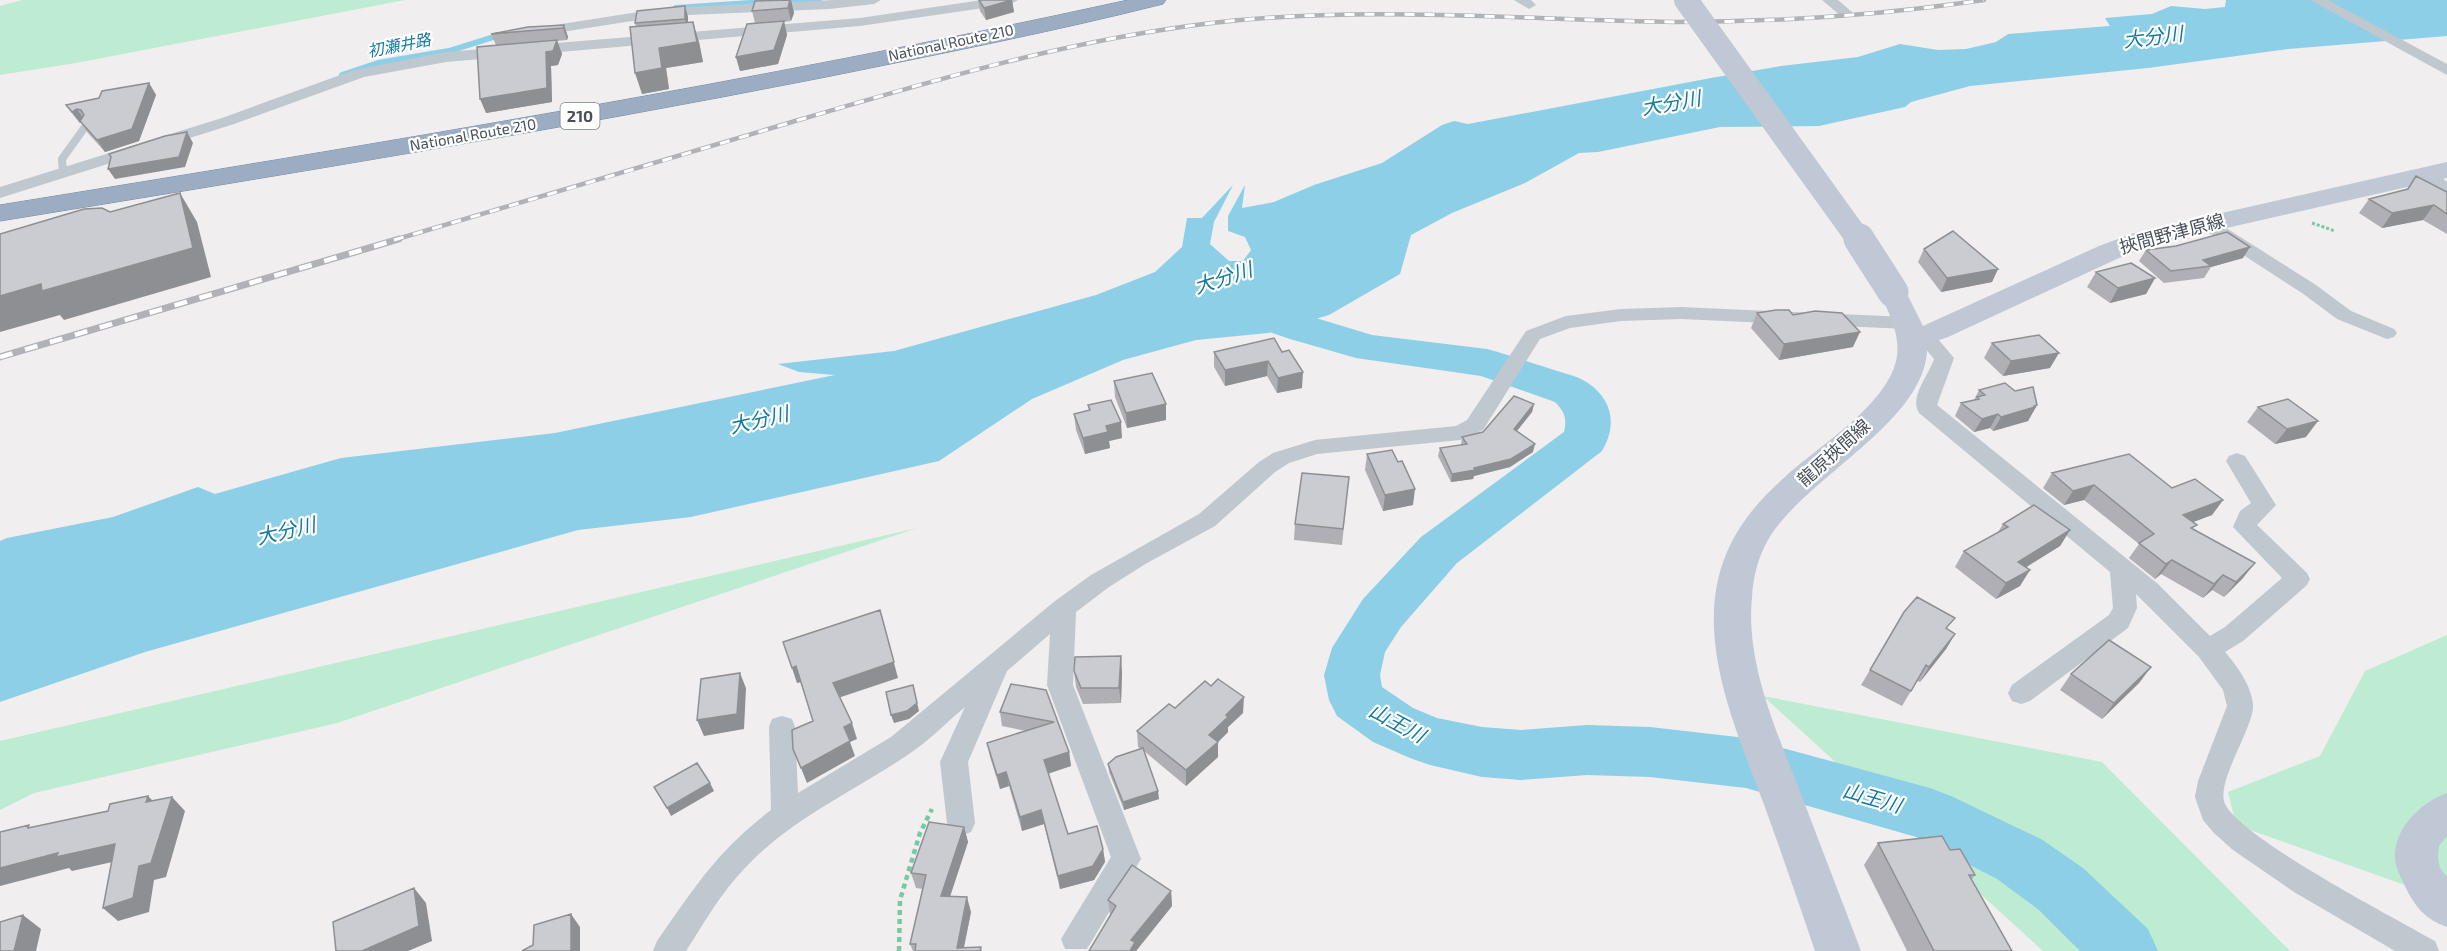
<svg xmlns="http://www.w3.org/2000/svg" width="2447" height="951" font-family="'Exo 2','Noto Sans JP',sans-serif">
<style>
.green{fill:#beecd2}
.water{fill:#8dcfe6}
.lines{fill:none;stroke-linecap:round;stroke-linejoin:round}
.stream{stroke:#8dcfe6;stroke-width:6}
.river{fill:#8dcfe6;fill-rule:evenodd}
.trunk-casing{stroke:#7388a6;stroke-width:1}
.path-far1{stroke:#78c8a5;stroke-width:3;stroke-dasharray:3 2;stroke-linecap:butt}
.path{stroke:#78c8a5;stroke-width:4.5;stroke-dasharray:5 4;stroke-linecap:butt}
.service{stroke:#bfc7cf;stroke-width:8}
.minor{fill:#bfc7cf;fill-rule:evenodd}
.secondary{fill:#bfc8d4;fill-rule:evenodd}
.trunk{fill:#9cacc2;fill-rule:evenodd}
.rail-far1-casing{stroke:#b0b2b8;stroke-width:4.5}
.rail-casing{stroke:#b0b2b8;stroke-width:7}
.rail-far1{stroke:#fff;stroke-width:3;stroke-dasharray:10;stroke-linecap:butt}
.rail{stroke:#fff;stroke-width:4.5;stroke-dasharray:13;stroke-linecap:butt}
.secondary-bridge-far1{stroke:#bfc8d4;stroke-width:24}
.secondary-bridge{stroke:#bfc8d4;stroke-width:31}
.wall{fill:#afafb5}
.shaded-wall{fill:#8e8f93}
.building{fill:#cbccd2;stroke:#8e8f93;stroke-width:1.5}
.labels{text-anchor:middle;stroke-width:4.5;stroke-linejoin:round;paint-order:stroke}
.far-street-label{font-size:15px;fill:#47505a;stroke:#fff}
.far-water-label{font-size:16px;font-style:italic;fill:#147a9f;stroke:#fff}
.shield{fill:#fff;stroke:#7e848c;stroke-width:1.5}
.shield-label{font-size:16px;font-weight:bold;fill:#47505a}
.street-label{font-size:18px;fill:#47505a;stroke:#fff}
.water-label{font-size:20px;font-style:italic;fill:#147a9f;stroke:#fff}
</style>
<rect width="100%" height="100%" fill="#f0eeee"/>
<path class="green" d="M 22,0 L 405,0 L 76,63 L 0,75 L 0,6 Z
M 917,528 L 337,723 L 34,793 L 0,810 L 0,741 Z
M 2447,635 L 2447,900 L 2236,825 L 2228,792 L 2320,756 L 2365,671 Z
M 1763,696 L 2102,762 L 2290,951 L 2043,951 Z"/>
<path class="water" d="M 2226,0 L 2447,0 L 2447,36 L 2288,49 L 2148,68 L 1970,86 L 1911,102 L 1905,107 L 1819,126 L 1720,127 L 1598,152 L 1579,153 L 1525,183 L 1452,213 L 1411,235 L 1400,274 L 1329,315 L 1268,333 L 1196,340 L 1123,360 L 1032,399 L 939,461 L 691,517 L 578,530 L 145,652 L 0,702 L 0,541 L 7,538 L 113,517 L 198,487 L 215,494 L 341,458 L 555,433 L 835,375 L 799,372 L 778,364 L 894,351 L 1096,295 L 1155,272 L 1182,247 L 1187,218 L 1202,218 L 1233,185 L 1214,222 L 1210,244 L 1229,261 L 1243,261 L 1251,250 L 1245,237 L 1228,231 L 1228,216 L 1245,185 L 1242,208 L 1274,202 L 1314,185 L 1382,163 L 1442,125 L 1454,121 L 1468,124 L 1711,78 L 1781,66 L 1858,57 L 1900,44 L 1938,50 L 1966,49 L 1996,42 L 2008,34 L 2110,26 L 2105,18 L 2152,14 L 2171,6 L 2205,9 L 2225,7 Z"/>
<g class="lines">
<path class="stream" d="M 781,1 L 819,0
M 676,8 L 765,2
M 342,75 L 378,63 L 449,51 L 500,35"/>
<path class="river" d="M 1230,292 L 1372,335 L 1487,349 C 1507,354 1525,361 1545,367 C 1558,372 1577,375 1588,383 C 1613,400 1617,426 1602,451 L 1457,563 L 1401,627 L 1385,652 L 1380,675 L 1382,687 L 1413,708 L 1437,718 L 1482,727 L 1521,730 L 1587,725 L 1650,727 L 1746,738 L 1930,788 L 1951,796 L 2041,839 L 2083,868 L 2148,929 L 2158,951 L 2080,951 L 2039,910 L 1997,879 L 1916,837 L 1746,788 L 1650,777 L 1587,775 L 1521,780 L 1482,777 L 1430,765 L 1410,758 L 1373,742 L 1337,716 L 1329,700 L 1324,675 L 1332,648 L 1363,599 L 1421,537 L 1564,432 C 1567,419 1565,412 1555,402 L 1481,376 L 1356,358 L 1290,339 L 1215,314 L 1209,305 L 1215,296 Z"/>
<g class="trunk-casing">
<path id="trunk" d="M 1128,0 L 1166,0 L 1163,4 C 1052,32 939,54 826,77 C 552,131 276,176 0,221 L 0,205 C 377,144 754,82 1128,0 Z"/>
</g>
<path class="path-far1" d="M 2312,223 L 2335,231"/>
<path class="path" d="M 899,951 L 900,900 L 920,833 L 932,809"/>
<path class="service" d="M 63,173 L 62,159 L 85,127"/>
<path class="minor" d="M 835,0 L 881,0 L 874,4 L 829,9 L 664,16 L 536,36 L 529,32 L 536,28 L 664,8 Z
M 982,0 L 1018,0 L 1011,4 L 860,26 L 446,62 L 364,77 L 234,124 L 0,198 L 0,187 L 222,118 L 354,70 L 446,52 L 860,18 Z
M 1514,0 L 1531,0 L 1536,5 L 1529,9 Z
M 1822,0 L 1838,0 L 1853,13 L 1846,17 L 1841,16 Z
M 2310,0 L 2328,0 L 2447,64 L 2447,75 Z
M 2428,170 L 2434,171 L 2447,182 L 2447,196 C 2437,194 2426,184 2419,175 L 2422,171 Z
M 2206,218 L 2212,219 L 2316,285 L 2351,311 L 2394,329 L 2397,333 L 2394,337 L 2387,339 L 2337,319 L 2302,293 L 2200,227 L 2197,223 L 2200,219 Z
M 1681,307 L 1907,317 L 1914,319 L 1917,323 L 1914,327 L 1907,329 L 1681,319 L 1621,321 L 1570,328 L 1540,339 L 1483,430 L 1460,440 L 1317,454 L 1289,463 L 1275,472 L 1215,526 L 1147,563 L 1109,587 L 1076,612 L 1073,685 L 1141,859 L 1087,949 L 1065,949 L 1061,939 L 1111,857 L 1047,685 L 1050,634 L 1007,671 L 968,762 L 975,823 L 971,832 L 961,836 L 951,832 L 947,823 L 940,762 L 965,707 C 947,722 929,741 909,754 C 853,792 790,819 744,869 C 721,893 704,923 686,951 L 653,951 L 657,941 C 694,888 718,850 771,810 L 769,727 L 772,719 L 782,716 L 792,719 L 795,727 L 798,793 L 891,737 L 1055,601 L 1091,575 L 1199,514 L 1259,462 L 1273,453 L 1315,440 L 1456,426 L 1467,420 L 1526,331 L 1566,316 L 1621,309 Z
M 1925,330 L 1932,332 L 1954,358 L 1937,405 L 2158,584 L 2210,636 L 2225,627 L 2282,578 L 2233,527 L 2240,511 L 2251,503 L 2226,461 L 2229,456 L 2237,453 L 2245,456 L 2276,505 L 2257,525 L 2307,573 L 2310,579 L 2307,585 L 2243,641 L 2225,652 C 2237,666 2251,685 2253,704 C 2255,726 2215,782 2225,804 C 2242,839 2395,918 2435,941 L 2439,951 L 2395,951 L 2294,892 L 2233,850 L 2214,833 L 2203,820 L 2195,797 L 2198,781 L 2227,706 L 2223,690 L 2199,657 L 2136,594 L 2137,608 L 2128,628 L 2030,701 L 2021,704 L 2012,701 L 2008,693 L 2012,685 L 2109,615 L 2113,608 L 2110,572 L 1919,413 C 1909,397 1929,375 1934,359 L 1915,336 L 1918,332 Z"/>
<path class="secondary" d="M 2447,162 L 2447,178 L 2152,245 L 2119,258 L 1948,337 L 1927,344 C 1931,420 1804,477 1768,540 C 1758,557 1753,578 1752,597 C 1745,667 1780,738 1804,802 C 1823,852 1842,901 1861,951 L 1815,951 C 1799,904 1783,857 1766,810 C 1737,731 1691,635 1727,552 C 1740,522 1761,498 1785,477 C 1818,446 1890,404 1897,356 C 1900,334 1889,312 1879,292 L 1883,286 L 1893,284 L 1903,286 L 1923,326 L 2099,246 L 2134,233 Z
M 2447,793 L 2447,836 L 2439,846 L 2438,858 L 2440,868 L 2447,877 L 2447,927 C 2426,920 2414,906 2405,886 C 2401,877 2396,869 2395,859 C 2393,829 2421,802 2447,793 Z"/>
<use href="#trunk" class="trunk"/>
<g class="rail-far1-casing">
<path id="rail-far1" d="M 394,240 C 526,201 659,162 792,122 C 931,81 1068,40 1212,23 C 1366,5 1521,20 1675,22 C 1779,22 1882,15 1984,0"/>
</g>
<g class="rail-casing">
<path id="rail" d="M 0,357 L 399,239"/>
</g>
<use href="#rail-far1" class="rail-far1"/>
<use href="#rail" class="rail"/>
<path class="secondary-bridge-far1" d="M 1686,0 L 1859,240"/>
<path class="secondary-bridge" d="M 1859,239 L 1893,292"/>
</g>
<path class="wall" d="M 791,0 L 794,13 L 791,21 L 784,22 L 787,35 L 778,64 L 740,71 L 736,57 L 755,23 L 752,11 Z
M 978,0 L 1012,0 L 1014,12 L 986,20 L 980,11 Z
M 685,6 L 688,17 L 688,22 L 699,42 L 703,62 L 666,68 L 669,89 L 642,94 L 636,27 L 635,23 Z
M 564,25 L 568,37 L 567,40 L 557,41 L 562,54 L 558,65 L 551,66 L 552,102 L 486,113 L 496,45 L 491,34 Z
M 149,83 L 156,95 L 139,141 L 105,152 L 88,133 L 81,123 L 80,123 L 74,116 L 66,105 L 99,98 Z
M 2416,176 L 2447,192 L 2447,234 L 2423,220 L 2382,228 L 2359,213 L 2369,199 L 2406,190 Z
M 1924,249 L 1998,269 L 1992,282 L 1941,292 L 1918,262 Z
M 2146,250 L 2243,258 L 2211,267 L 2204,278 L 2164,283 L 2139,261 Z
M 2096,272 L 2155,278 L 2146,294 L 2110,303 L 2087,287 Z
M 1757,313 L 1793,315 L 1853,347 L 1779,360 L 1751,328 Z
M 1274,338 L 1302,388 L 1277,393 L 1267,376 L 1225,386 L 1214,367 L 1214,352 Z
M 1992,343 L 2050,368 L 2003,376 L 1984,358 Z
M 1114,381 L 1166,404 L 1166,420 L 1127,428 L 1115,397 Z
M 1979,390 L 2015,391 L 2037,405 L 2028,421 L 1993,431 L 1990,428 L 1974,432 L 1955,416 L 1961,403 L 1974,400 Z
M 1534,404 L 1532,412 L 1517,431 L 1533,452 L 1510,467 L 1474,476 L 1473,479 L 1451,482 L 1438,456 L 1440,448 L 1461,445 L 1462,437 L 1483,432 Z
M 1088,405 L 1122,438 L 1109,441 L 1110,448 L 1085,454 L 1076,430 L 1074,414 L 1089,411 Z
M 2258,407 L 2306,437 L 2275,444 L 2247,422 Z
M 1367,454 L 1413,505 L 1383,511 L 1365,470 Z
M 2052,473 L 2172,488 L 2223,500 L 2212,515 L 2193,522 L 2193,529 L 2243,578 L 2224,597 L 2212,590 L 2203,598 L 2161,574 L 2155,579 L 2129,558 L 2139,544 L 2084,500 L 2064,505 L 2043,488 Z
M 1349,477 L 1342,545 L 1294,540 L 1295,524 Z
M 2003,524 L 2070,530 L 2060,546 L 2026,567 L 2020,586 L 1996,599 L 1955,567 L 1964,551 L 1998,532 Z
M 1948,629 L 1955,634 L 1946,649 L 1920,682 L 1917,681 L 1902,706 L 1861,685 L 1870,670 Z
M 2151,667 L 2139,683 L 2102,719 L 2060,690 L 2071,674 Z
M 1074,671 L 1122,672 L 1121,703 L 1083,704 L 1076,687 Z
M 1046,690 L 1069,752 L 1071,766 L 1048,774 L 1068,834 L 1103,849 L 1105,862 L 1094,880 L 1060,889 L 1044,824 L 1022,831 L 1009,786 L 1000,789 L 990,757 L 987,743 L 1026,731 L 1002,726 L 1000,712 Z
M 1243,713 L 1228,727 L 1228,732 L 1218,742 L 1218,757 L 1186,786 L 1144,751 L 1159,799 L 1124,810 L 1109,772 L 1108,764 L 1141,749 L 1138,747 L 1137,731 Z
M 964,827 L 968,842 L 950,897 L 971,912 L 964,948 L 981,947 L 982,951 L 913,951 L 910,944 L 923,889 L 916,888 L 911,873 Z
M 1878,843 L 1950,850 L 1975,875 L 1971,880 L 2012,951 L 1907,951 L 1864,865 Z
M 1171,891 L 1172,906 L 1136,951 L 1089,951 L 1110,915 L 1108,900 Z"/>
<path class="shaded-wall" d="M 791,0 L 794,13 L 791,21 L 788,8 Z
M 1012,0 L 1014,12 L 986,20 L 984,8 Z
M 685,6 L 688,17 L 688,30 L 685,19 Z
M 784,21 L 787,35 L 778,64 L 740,71 L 736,57 Z
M 693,22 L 699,42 L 703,62 L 666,68 L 669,89 L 642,94 L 635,73 L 659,48 Z
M 564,25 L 568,37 L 567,40 L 563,28 Z
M 557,40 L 562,54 L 558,65 L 551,66 L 552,102 L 486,113 L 480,99 L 546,52 Z
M 149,83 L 156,95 L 139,141 L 105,152 L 97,140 Z
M 77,109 L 85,121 L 80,123 L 72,112 Z
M 187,132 L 193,143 L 185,167 L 115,179 L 108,169 Z
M 180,193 L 197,222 L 211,277 L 64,320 L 60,315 L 0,332 L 0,296 Z
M 2434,205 L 2423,220 L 2382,228 L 2392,213 Z
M 2250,247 L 2243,258 L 2211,267 L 2211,266 L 2203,260 Z
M 1998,269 L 1992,282 L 1941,292 L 1947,278 Z
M 2155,278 L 2146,294 L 2110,303 L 2118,288 Z
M 1860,332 L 1853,347 L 1779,360 L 1784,344 Z
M 2059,353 L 2050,368 L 2003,376 L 2011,361 Z
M 1268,361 L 1267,376 L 1225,386 L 1225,370 Z
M 1303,372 L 1302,388 L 1277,393 L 1278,378 Z
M 1166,404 L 1166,420 L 1127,428 L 1126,413 Z
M 1534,404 L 1532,412 L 1512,437 L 1514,429 Z
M 2037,405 L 2028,421 L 1993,431 L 2001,417 Z
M 1998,414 L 1990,428 L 1974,432 L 1982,419 Z
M 2318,421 L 2306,437 L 2275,444 L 2287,429 Z
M 1121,422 L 1122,438 L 1109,441 L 1110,448 L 1085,454 L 1083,438 L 1106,426 Z
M 1535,444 L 1533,452 L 1510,467 L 1474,476 L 1473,479 L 1451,482 L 1452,474 L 1474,468 Z
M 2094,485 L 2084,500 L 2064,505 L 2073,491 Z
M 1415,489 L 1413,505 L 1383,511 L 1385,495 Z
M 2223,500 L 2212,515 L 2172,530 L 2183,515 Z
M 2070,530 L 2060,546 L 2009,578 L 2018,562 Z
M 2172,560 L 2161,574 L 2155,579 L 2166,564 Z
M 2255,563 L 2243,578 L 2224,597 L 2236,582 Z
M 2030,570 L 2020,586 L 1996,599 L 2006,583 Z
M 2223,575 L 2212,590 L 2203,598 L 2214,584 Z
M 880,610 L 898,678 L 838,698 L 833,683 Z
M 1955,634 L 1946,649 L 1920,682 L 1929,667 Z
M 1121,656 L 1122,672 L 1121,703 L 1119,688 Z
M 796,666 L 802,682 L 797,683 L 792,668 Z
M 2151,667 L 2139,683 L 2102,719 L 2114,703 Z
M 740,673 L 746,688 L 744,729 L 704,736 L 697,720 Z
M 913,685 L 919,711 L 909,719 L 894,723 L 891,715 Z
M 1244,697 L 1243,713 L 1228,727 L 1228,732 L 1218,742 L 1218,757 L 1186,786 L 1186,770 L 1209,735 L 1226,715 Z
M 852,723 L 857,739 L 850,742 L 855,756 L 807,783 L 801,768 L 844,727 Z
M 1069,752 L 1071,766 L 1046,774 L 1044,760 Z
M 1006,772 L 1009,786 L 1000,789 L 997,775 Z
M 710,783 L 714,791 L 671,816 L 667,808 Z
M 1158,791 L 1159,799 L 1124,810 L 1123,802 Z
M 148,796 L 162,810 L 146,802 Z
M 172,797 L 185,811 L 166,877 L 154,880 L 149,912 L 118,921 L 103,908 L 139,866 Z
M 1041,810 L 1044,824 L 1022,831 L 1020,817 Z
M 964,827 L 968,842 L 945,911 L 941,896 Z
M 115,844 L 130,858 L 72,871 L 69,868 L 0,886 L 0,868 L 58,853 Z
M 1103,849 L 1105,862 L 1094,880 L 1060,889 L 1058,876 Z
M 414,888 L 426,903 L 432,941 L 408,951 L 362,951 Z
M 1171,891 L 1172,906 L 1136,951 L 1130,951 L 1131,940 Z
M 967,897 L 971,912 L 963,951 L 957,948 Z
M 571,914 L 580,927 L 580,951 L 571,951 Z
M 23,915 L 41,929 L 36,951 L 14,951 Z"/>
<path class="building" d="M 790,0 L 788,8 L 752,11 L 755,1 Z
M 979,0 L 1012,0 L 984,8 Z
M 685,6 L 685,19 L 635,23 L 637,11 Z
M 784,21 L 774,50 L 736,57 L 747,24 Z
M 693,22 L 697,42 L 659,48 L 662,68 L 635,73 L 630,27 Z
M 564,25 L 563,28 L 491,34 L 528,27 Z
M 557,40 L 553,51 L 546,52 L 547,88 L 480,99 L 477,47 Z
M 149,83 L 132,129 L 97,140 L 80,121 L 84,115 L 81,110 L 77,109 L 72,112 L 66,105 L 99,98 L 102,91 Z
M 187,132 L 179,157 L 108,169 L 111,157 L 109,154 L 165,136 Z
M 2416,176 L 2447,192 L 2447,214 L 2434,205 L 2392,213 L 2369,199 L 2408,189 Z
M 180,193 L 193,248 L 42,291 L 41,284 L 0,296 L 0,234 L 84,209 L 102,208 L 110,212 Z
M 1953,231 L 1998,269 L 1947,278 L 1924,249 Z
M 2227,232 L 2250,247 L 2203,260 L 2211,266 L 2171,271 L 2146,250 L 2176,246 Z
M 2131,263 L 2155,278 L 2118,288 L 2096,272 Z
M 1776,310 L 1789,310 L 1793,315 L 1815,311 L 1842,313 L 1860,332 L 1784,344 L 1757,313 Z
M 2039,335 L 2059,353 L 2011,361 L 1992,343 Z
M 1274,338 L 1282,352 L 1289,350 L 1303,372 L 1278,378 L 1268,361 L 1225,370 L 1214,352 Z
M 1152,373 L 1166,404 L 1126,413 L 1114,381 Z
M 2005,383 L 2015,391 L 2033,387 L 2037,405 L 2034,406 L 2035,407 L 2001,417 L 1998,414 L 1982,419 L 1961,403 L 1979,399 L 1977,397 L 1985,395 L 1979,390 Z
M 1514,396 L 1534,404 L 1514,429 L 1535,444 L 1511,459 L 1474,468 L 1475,470 L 1452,474 L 1440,448 L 1467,444 L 1462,437 L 1483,432 Z
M 2288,399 L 2318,421 L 2287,429 L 2258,407 Z
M 1111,400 L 1121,422 L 1106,426 L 1108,432 L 1083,438 L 1074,414 L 1090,410 L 1088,405 Z
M 1392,450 L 1398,462 L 1402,461 L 1415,489 L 1385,495 L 1367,454 Z
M 2129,454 L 2172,488 L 2195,479 L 2223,500 L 2183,515 L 2197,525 L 2191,528 L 2255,563 L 2236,582 L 2223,575 L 2214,584 L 2172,560 L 2166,564 L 2139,543 L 2154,534 L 2094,485 L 2073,491 L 2052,473 Z
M 1302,473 L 1349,477 L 1343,529 L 1295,524 Z
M 2034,505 L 2070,530 L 2018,562 L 2030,570 L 2006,583 L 1964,551 L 2008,527 L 2003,524 Z
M 1917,597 L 1955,618 L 1946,628 L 1955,634 L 1929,667 L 1926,665 L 1911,691 L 1870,670 L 1904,612 Z
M 880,610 L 894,662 L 833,683 L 852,723 L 844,727 L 850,741 L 801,768 L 793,749 L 792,730 L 813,721 L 796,666 L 792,668 L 783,642 Z
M 2109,640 L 2151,667 L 2114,703 L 2071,674 Z
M 1121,656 L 1119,688 L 1081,688 L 1074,671 L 1075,657 Z
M 740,673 L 737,714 L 697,720 L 701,679 Z
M 1218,679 L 1244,697 L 1226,715 L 1228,717 L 1209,735 L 1218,742 L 1186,770 L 1137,731 L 1169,704 L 1175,708 L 1205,681 L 1211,686 Z
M 1011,684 L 1046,690 L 1069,752 L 1044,760 L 1068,834 L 1097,826 L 1103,849 L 1093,866 L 1058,876 L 1041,810 L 1020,817 L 1006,772 L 997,775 L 987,743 L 1054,722 L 1000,712 Z
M 913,685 L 917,703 L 907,711 L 891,715 L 886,692 Z
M 1143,748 L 1158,791 L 1123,802 L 1108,764 L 1116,757 Z
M 697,763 L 710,783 L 667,808 L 654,787 Z
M 148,796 L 146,802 L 172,797 L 151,863 L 139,866 L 133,898 L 103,908 L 115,844 L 56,857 L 58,853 L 0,868 L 0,832 L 29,825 L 28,828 L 108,811 L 110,804 Z
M 929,822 L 964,827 L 941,896 L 967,897 L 957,948 L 981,947 L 980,951 L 915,951 L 916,944 L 910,944 L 926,875 L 911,873 Z
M 1942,836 L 1950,850 L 1960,849 L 1975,875 L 1969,875 L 2012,951 L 1934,951 L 1878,843 Z
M 1132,865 L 1171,891 L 1131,940 L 1135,942 L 1130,951 L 1089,951 L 1116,906 L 1108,900 Z
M 414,888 L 419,926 L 362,951 L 336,951 L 333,922 Z
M 571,914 L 571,951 L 522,951 L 533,945 L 534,925 Z
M 23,915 L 14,951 L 0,951 L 0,922 Z"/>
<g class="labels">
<g class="far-street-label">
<text transform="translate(951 43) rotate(-12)" y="5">National Route 210</text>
<text transform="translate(473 135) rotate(-10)" y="5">National Route 210</text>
</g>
<g class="far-water-label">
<text transform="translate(399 45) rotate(-11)" y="6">初瀬井路</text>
</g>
<rect class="shield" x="560.5" y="103" width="39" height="26" rx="4.5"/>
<g class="shield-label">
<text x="580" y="122">210</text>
</g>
<g class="street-label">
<text transform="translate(2172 234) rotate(-15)" y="6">挾間野津原線</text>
<text transform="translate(1834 453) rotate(-42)" y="6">龍原挾間線</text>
</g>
<g class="water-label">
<text transform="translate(2153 37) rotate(-7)" y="7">大分川</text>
<text transform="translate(1671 103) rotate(-10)" y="7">大分川</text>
<text transform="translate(1223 278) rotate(-18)" y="7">大分川</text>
<text transform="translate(759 420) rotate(-13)" y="7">大分川</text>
<text transform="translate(286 531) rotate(-13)" y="7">大分川</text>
<text transform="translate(1397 723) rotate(28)" y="7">山王川</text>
<text transform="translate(1872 798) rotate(16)" y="7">山王川</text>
</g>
</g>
</svg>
